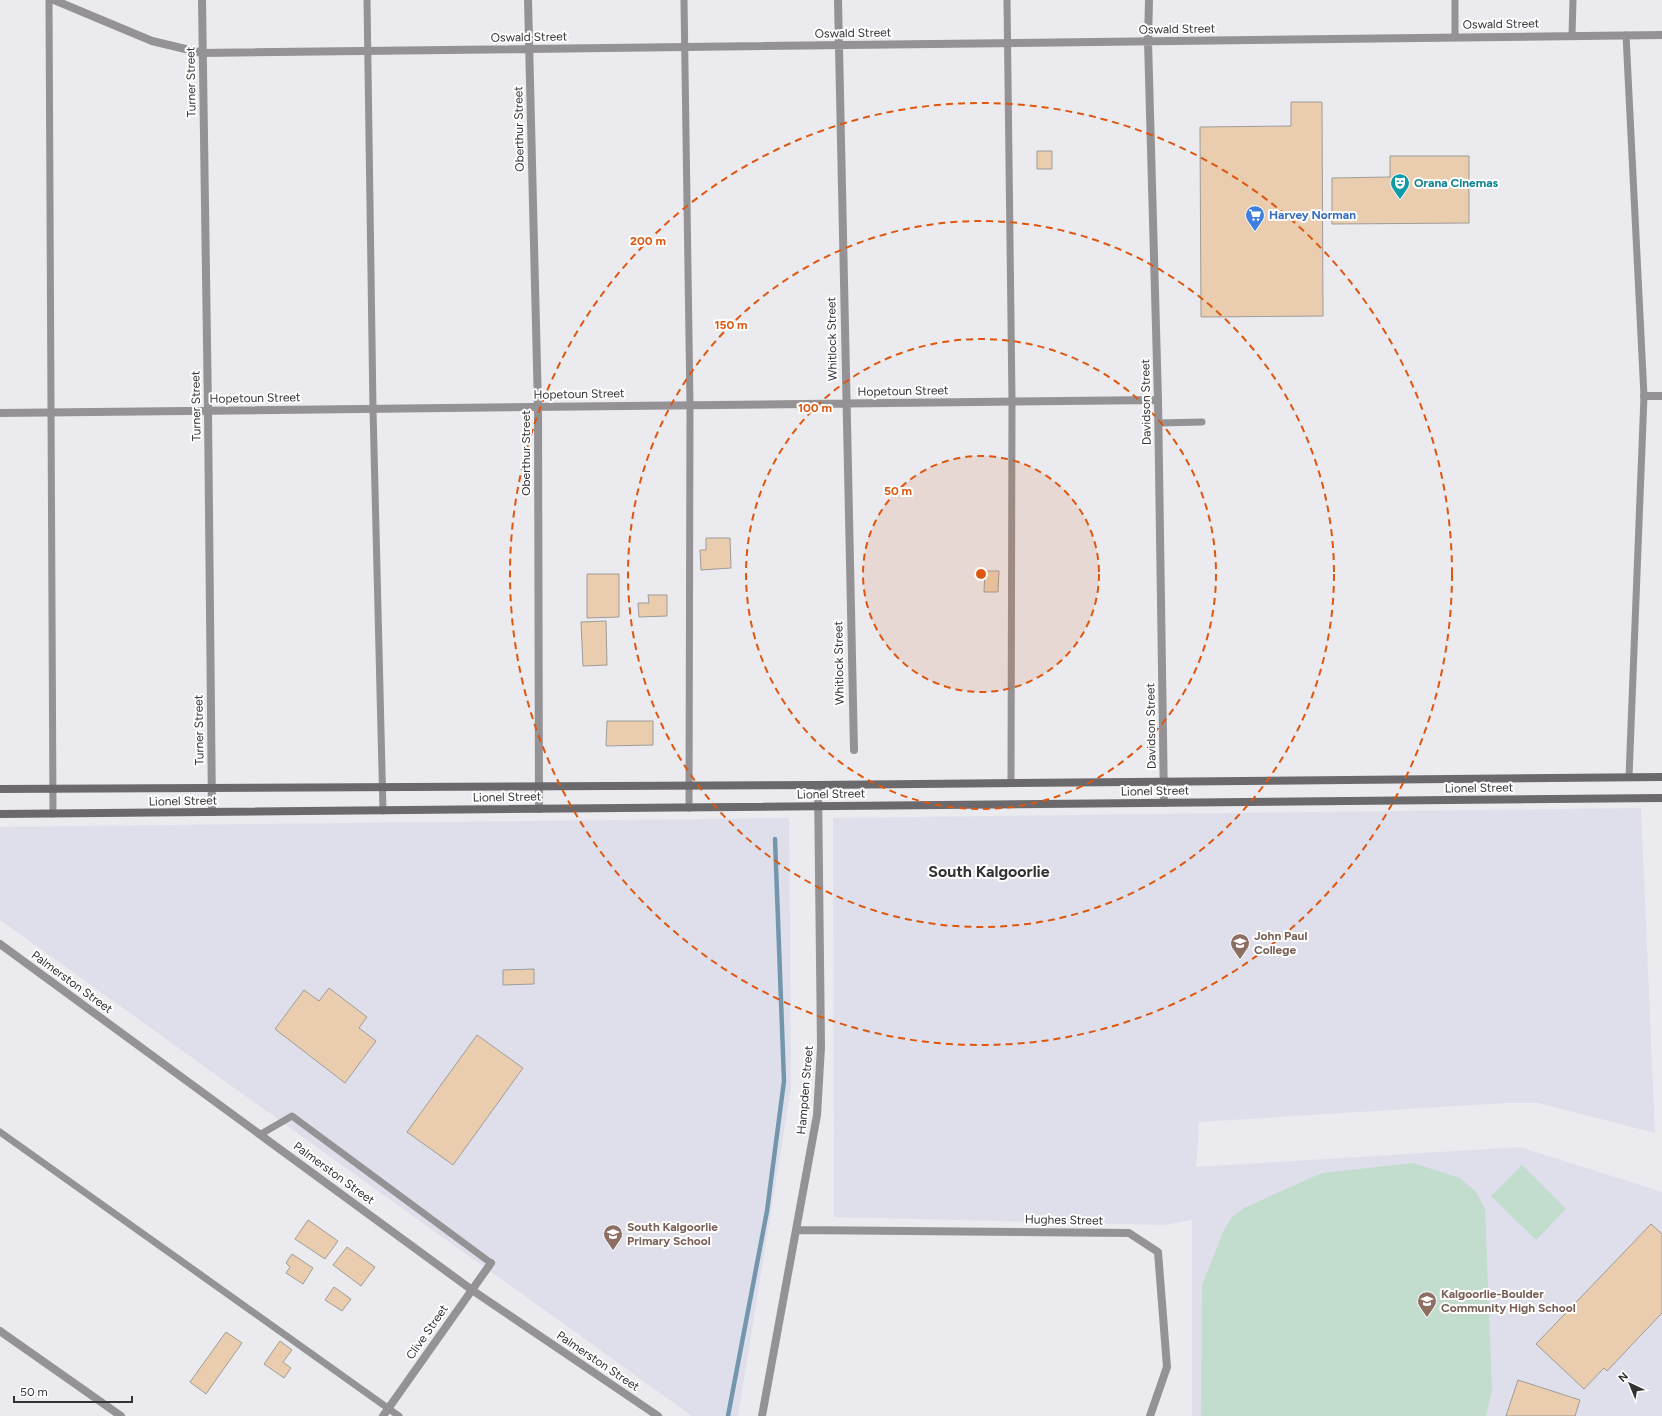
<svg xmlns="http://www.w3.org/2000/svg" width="1662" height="1416" font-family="Figtree,sans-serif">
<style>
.built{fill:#dedfeb}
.green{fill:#c2dcce}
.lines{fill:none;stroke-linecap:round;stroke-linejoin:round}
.stream{stroke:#7396ad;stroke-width:4.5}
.building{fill:#e9cdae;stroke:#9f9c99}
.lane{stroke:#949294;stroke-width:7}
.street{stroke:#949294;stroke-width:8}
.secondary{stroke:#6b696b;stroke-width:8}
.ring{fill:none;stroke:#df570e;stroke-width:2;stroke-dasharray:7 5}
.labels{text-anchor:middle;stroke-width:4;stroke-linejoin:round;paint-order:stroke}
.street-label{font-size:12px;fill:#333335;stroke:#fff}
.culture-label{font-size:12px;font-weight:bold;fill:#0d838f;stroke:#fff;text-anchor:start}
.shop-label{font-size:12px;font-weight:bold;fill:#366cbe;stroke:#fff;text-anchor:start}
.education-label{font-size:12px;font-weight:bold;fill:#785e54;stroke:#fff;text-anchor:start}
.district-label{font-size:16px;font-weight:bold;fill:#323236;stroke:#fff}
.centre{fill:#df570e;stroke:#fff;stroke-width:2}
.ring-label{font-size:12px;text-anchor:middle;font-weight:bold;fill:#df570e;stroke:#fff;stroke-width:4;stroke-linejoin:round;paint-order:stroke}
</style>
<rect width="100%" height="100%" fill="#eaeaef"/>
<path class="built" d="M 1641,808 L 1655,1133 L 1539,1103 L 1505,1103 L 1199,1122 L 1196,1167 L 1520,1147 L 1662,1192 L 1662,1416 L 1192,1416 L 1192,1220 L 1164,1225 L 834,1217 L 833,818 Z
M 789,818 L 791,1087 L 738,1416 L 692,1416 L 0,920 L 0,827 Z"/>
<path class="green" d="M 1413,1163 L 1460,1178 L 1476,1192 L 1485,1209 L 1492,1390 L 1486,1416 L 1201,1416 L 1202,1285 L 1224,1230 L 1232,1217 L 1244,1208 L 1322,1173 Z
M 1522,1165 L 1566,1209 L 1536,1240 L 1491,1196 Z"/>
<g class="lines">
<path class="stream" d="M 728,1416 L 767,1211 L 784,1081 L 775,839"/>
</g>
<path class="building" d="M 1291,102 L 1322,102 L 1323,316 L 1201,317 L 1200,127 L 1291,126 Z
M 1037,151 L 1052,151 L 1052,169 L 1037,169 Z
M 1390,156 L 1469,156 L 1469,223 L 1332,224 L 1332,178 L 1390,177 Z
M 706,538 L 730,538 L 731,568 L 701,570 L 700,550 L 706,550 Z
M 985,571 L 999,571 L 998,592 L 984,592 Z
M 587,574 L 619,574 L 619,617 L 587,618 Z
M 648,595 L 667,595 L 667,616 L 639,617 L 638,603 L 649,603 Z
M 606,621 L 607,665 L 583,666 L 581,622 Z
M 607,721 L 653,721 L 653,745 L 606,746 Z
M 534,969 L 534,984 L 503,985 L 503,970 Z
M 329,988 L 367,1017 L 359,1028 L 376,1041 L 345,1083 L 275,1029 L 304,990 L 319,1001 Z
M 477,1035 L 523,1068 L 453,1165 L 407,1132 Z
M 308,1220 L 338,1241 L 325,1259 L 295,1239 Z
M 1651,1224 L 1662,1234 L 1662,1313 L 1607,1371 L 1604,1368 L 1584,1389 L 1536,1344 Z
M 347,1247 L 375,1267 L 361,1286 L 333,1265 Z
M 292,1254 L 313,1268 L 303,1284 L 286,1273 L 290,1267 L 286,1263 Z
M 334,1287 L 351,1299 L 342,1311 L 325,1300 Z
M 226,1332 L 242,1343 L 206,1394 L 190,1382 Z
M 280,1341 L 292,1350 L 283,1362 L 291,1368 L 284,1378 L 264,1364 Z
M 1518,1380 L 1580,1400 L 1575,1416 L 1506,1416 Z"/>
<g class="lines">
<path class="lane" d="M 49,0 L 53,814
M 367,0 L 373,409 L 383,811
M 684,0 L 690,405 L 689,808
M 1007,0 L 1012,401 L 1011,783
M 1572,35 L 1573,0
M 1626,35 L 1644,396 L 1629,777
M 1455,37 L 1455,0
M 1159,423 L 1202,422
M 0,1132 L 399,1416
M 261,1134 L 292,1116 L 491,1263"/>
<path class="street" d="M 54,0 L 152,41 L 202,53 L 1662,35
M 202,0 L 208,411 L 212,812
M 528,0 L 538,407 L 539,809
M 838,0 L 854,750
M 1149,0 L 1148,41 L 1158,400 L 1164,803
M 1644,396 L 1662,396
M 0,413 L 1158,400
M 0,944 L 472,1290 L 658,1416
M 797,1230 L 1129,1233 L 1158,1252 L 1167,1367 L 1150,1416
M 0,1331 L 121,1416
M 383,1416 L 491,1263
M 762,1416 L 817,1115 L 821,1047 L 818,785"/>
<path class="secondary" d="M 0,789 L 818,785 L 1662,777
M 0,814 L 1662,798"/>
</g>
<circle cx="981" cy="574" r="118" fill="#df570e" fill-opacity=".12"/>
<g class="ring">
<circle cx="981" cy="574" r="118"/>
<circle cx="981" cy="574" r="235"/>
<circle cx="981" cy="574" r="353"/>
<circle cx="981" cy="574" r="471"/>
</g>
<defs>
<g id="theatre-pin" transform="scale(1)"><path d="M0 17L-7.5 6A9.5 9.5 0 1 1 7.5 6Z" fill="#0f9aa8" stroke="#fff"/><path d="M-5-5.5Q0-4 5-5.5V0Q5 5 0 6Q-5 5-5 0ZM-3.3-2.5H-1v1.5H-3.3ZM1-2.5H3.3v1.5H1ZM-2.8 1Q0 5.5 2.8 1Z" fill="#fff"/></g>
<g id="supermarket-pin" transform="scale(1)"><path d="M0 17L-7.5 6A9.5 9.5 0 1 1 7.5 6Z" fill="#3f7fe0" stroke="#fff"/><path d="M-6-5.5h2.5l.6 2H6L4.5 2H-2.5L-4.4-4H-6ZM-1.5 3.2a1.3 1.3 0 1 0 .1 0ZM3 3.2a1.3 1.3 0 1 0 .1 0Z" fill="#fff"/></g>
<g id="school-pin" transform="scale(1)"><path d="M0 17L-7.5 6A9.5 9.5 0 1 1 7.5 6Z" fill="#8d6e63" stroke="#fff"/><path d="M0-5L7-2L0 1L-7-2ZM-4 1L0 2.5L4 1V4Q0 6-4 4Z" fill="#fff"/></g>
</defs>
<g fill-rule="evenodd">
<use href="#theatre-pin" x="1400" y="183"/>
<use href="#supermarket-pin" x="1255" y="215"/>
<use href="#school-pin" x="1240" y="943"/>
<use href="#school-pin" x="613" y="1234"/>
<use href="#school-pin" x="1427" y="1301"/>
</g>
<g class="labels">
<g class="street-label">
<text transform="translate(1501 24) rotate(-1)" y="4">Oswald Street</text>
<text transform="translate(1177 29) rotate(-1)" y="4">Oswald Street</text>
<text transform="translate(853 33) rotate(-1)" y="4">Oswald Street</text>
<text transform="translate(529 37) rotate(-1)" y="4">Oswald Street</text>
<text transform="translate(191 82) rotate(-91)" y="4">Turner Street</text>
<text transform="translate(519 129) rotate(-91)" y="4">Oberthur Street</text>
<text transform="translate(832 339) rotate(-91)" y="4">Whitlock Street</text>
<text transform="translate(903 391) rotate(-1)" y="4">Hopetoun Street</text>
<text transform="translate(579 394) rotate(-1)" y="4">Hopetoun Street</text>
<text transform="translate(255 398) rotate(-1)" y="4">Hopetoun Street</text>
<text transform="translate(1146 402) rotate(-91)" y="4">Davidson Street</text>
<text transform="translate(196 406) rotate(-91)" y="4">Turner Street</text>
<text transform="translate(526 453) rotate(-90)" y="4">Oberthur Street</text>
<text transform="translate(839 663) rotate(-91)" y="4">Whitlock Street</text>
<text transform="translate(1151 726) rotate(-91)" y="4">Davidson Street</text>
<text transform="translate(199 730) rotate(-91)" y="4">Turner Street</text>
<text transform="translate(1479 788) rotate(-1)" y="4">Lionel Street</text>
<text transform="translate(1155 791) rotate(-1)" y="4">Lionel Street</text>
<text transform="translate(831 794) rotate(-1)" y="4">Lionel Street</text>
<text transform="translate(507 797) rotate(-1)" y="4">Lionel Street</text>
<text transform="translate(183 801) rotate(-1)" y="4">Lionel Street</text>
<text transform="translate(72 982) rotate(36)" y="4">Palmerston Street</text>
<text transform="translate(805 1090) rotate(-85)" y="4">Hampden Street</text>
<text transform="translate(334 1173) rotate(36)" y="4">Palmerston Street</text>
<text transform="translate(1064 1220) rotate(1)" y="4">Hughes Street</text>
<text transform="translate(427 1332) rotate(-55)" y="4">Clive Street</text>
<text transform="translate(598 1361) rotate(34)" y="4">Palmerston Street</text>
</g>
<g class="culture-label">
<text x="1414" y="187">Orana Cinemas</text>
</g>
<g class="shop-label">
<text x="1269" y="219">Harvey Norman</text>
</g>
<g class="education-label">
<text x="1254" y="940">John Paul<tspan x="1254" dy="14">College</tspan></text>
<text x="627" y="1231">South Kalgoorlie<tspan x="627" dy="14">Primary School</tspan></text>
<text x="1441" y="1298">Kalgoorlie-Boulder<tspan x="1441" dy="14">Community High School</tspan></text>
</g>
<g class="district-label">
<text x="989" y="877">South Kalgoorlie</text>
</g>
</g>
<circle cx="981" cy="574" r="6" class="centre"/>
<g class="ring-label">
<text x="648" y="245">200 m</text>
<text x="731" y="329">150 m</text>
<text x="815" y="412">100 m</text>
<text x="898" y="495">50 m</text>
</g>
<g transform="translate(1630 1384) rotate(316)" stroke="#ffffff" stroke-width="3" paint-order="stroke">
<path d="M0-3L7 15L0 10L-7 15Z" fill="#333335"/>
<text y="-6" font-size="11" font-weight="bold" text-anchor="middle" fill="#333335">N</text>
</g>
<path d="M14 1396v6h118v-6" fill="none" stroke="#333335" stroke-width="2"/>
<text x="20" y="1396" font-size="12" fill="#333335" stroke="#ffffff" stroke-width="3" paint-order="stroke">50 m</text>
</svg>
